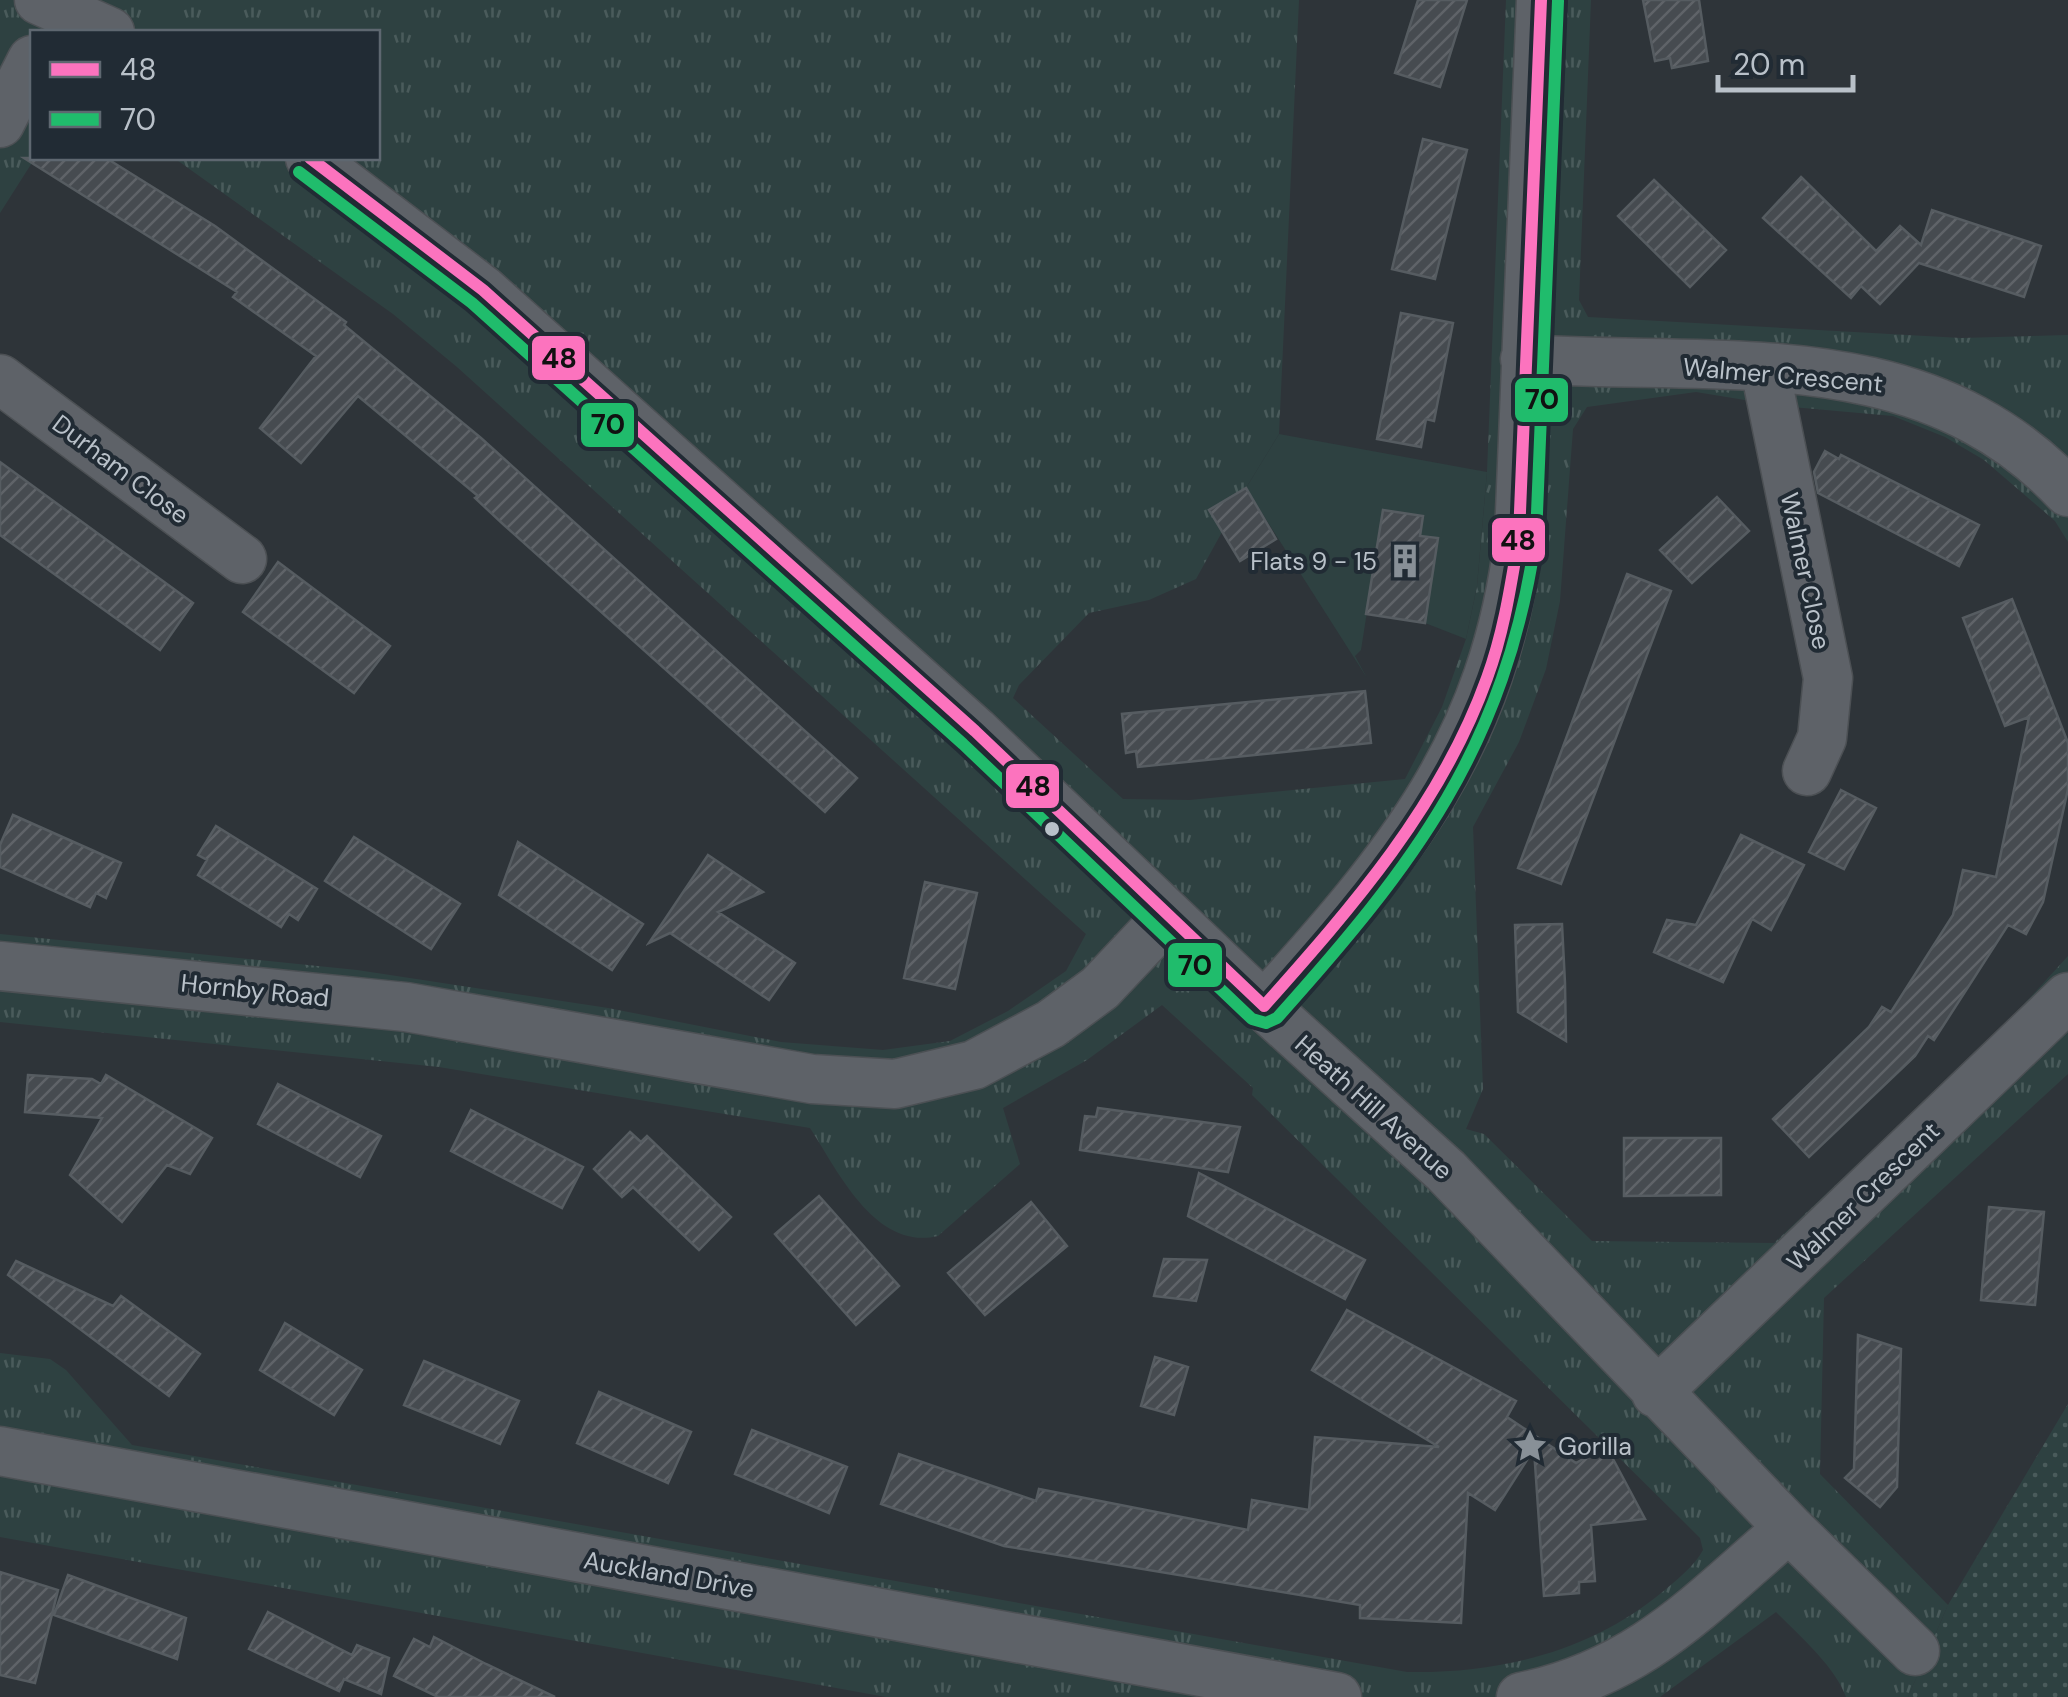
<svg xmlns="http://www.w3.org/2000/svg" width="2068" height="1697" font-family="'DM Sans',sans-serif">
<style>
.grass{fill:url(#grass-tufts)}
.park{fill:url(#park-dots)}
.garden{fill:#2e4141}
.building{fill:url(#building-hatch);stroke:#565c61;stroke-width:2.5}
.lines{fill:none;stroke-linecap:round;stroke-linejoin:round}
.minor-casing{stroke:#4c5054;stroke-width:51}
.minor{stroke:#5e6268;stroke-width:48}
.bus-1-casing{stroke:#212b34;stroke-width:20}
.bus-2-casing{stroke:#212b34;stroke-width:20}
.bus-1{stroke:#fc73be;stroke-width:12}
.bus-2{stroke:#20bc6c;stroke-width:12}
.bus-dot{fill:#b9c1c9;stroke:#212b34;stroke-width:4}
.labels{text-anchor:middle;stroke-width:8;stroke-linejoin:round;paint-order:stroke}
.street-label{font-size:25px;fill:#b9c1c9;stroke:#212b34}
.poi-label{font-size:25px;fill:#b9c1c9;stroke:#212b34;text-anchor:end}
.line-badge{stroke:#212b34;stroke-width:4}
.pale-badge-label{font-size:28px;text-anchor:middle;font-weight:bold;fill:#111}
</style>
<defs>
<pattern id="grass-tufts" width="24" height="20" patternUnits="userSpaceOnUse" patternTransform="scale(2.5)"><rect width="24" height="20" fill="#2e4141"/><path d="M3 7l-1-3M5 7V3M7 7l1-3M15 17l-1-3M17 17v-4M19 17l1-3" fill="none" stroke="#4a5b5b"/></pattern>
<pattern id="park-dots" width="8" height="8" patternUnits="userSpaceOnUse" patternTransform="scale(2.5)"><rect width="8" height="8" fill="#2e4141"/><path d="M2 2h.1M6 6h.1" fill="none" stroke="#4a5b5b" stroke-width="1.8" stroke-linecap="round"/></pattern>
<pattern id="building-hatch" width="6" height="6" patternUnits="userSpaceOnUse" patternTransform="scale(2.5)"><rect width="6" height="6" fill="#464b50"/><path d="M-1 1l2-2M0 6l6-6M5 7l2-2" fill="none" stroke="#5f6368"/></pattern>
</defs>
<rect width="100%" height="100%" fill="#2e3439"/>
<path class="grass" d="M 0,0 L 1299,0 L 1279,434 L 1246,488 L 1209,510 L 1222,532 L 1196,579 L 1149,600 L 1089,613 L 1019,685 L 1013,698 L 1123,799 L 1190,800 L 1405,779 L 1442,707 L 1466,639 L 1477,586 L 1487,472 L 1506,0 L 1591,0 L 1579,300 L 1588,317 L 1961,338 L 2068,335 L 2068,542 L 2055,521 L 1984,460 L 1945,437 L 1893,416 L 1781,406 L 1696,392 L 1587,407 L 1573,429 L 1560,601 L 1546,669 L 1519,742 L 1473,827 L 1483,1089 L 1466,1129 L 1484,1134 L 1592,1241 L 1774,1243 L 2006,1024 L 2068,956 L 2068,1074 L 1824,1298 L 1820,1474 L 1948,1605 L 1908,1697 L 1846,1697 C 1836,1668 1800,1636 1776,1612 L 1660,1697 L 886,1697 L 0,1537 L 0,1353 L 50,1359 L 66,1370 L 132,1445 L 1407,1672 C 1501,1674 1593,1651 1666,1589 C 1679,1578 1695,1565 1703,1550 L 1700,1538 L 1682,1520 L 1252,1095 L 1253,1088 L 1162,1005 L 1087,1060 L 1003,1108 L 1020,1164 L 938,1236 C 875,1251 838,1171 810,1128 L 439,1067 L 0,1022 L 0,934 L 357,970 L 608,1008 L 781,1042 L 883,1050 L 950,1041 L 1008,1011 L 1066,971 L 1086,934 L 457,367 L 393,314 L 174,158 L 378,158 L 378,32 L 32,32 L 35,158 L 0,213 Z"/>
<path class="park" d="M 2068,1404 L 2068,1697 L 1908,1697 L 1948,1605 Z"/>
<path class="garden" d="M 1279,434 L 1487,472 L 1477,586 L 1466,639 L 1425,623 L 1438,539 L 1420,536 L 1383,510 L 1361,650 L 1355,656 L 1367,678 L 1246,488 Z"/>
<path class="building" d="M 1418,0 L 1467,0 L 1440,87 L 1395,73 Z
M 1643,0 L 1699,0 L 1708,61 L 1672,68 L 1670,58 L 1655,61 Z
M 1423,139 L 1467,150 L 1435,279 L 1392,269 Z
M 24,158 L 106,158 L 215,226 L 346,322 L 344,325 L 481,438 L 857,778 L 825,812 L 504,525 L 475,498 L 478,496 L 358,396 L 301,463 L 260,428 L 316,356 L 233,297 L 237,292 Z
M 1801,177 L 1876,251 L 1900,226 L 1921,245 L 1932,210 L 2041,246 L 2024,297 L 1919,263 L 1880,304 L 1861,286 L 1851,298 L 1763,218 Z
M 1654,180 L 1726,250 L 1690,287 L 1618,216 Z
M 1401,313 L 1453,323 L 1434,421 L 1426,419 L 1421,447 L 1377,439 Z
M 1825,451 L 1839,459 L 1841,455 L 1979,525 L 1959,566 L 1818,493 L 1814,472 Z
M 0,462 L 193,603 L 160,650 L 0,535 Z
M 1246,488 L 1276,539 L 1240,561 L 1209,510 Z
M 1717,497 L 1749,531 L 1692,583 L 1660,550 Z
M 1383,510 L 1423,516 L 1420,536 L 1438,538 L 1425,623 L 1366,614 Z
M 278,562 L 390,646 L 354,693 L 243,612 Z
M 1627,574 L 1671,591 L 1561,884 L 1518,868 Z
M 2012,599 L 2068,743 L 2068,789 L 2043,902 L 2026,934 L 2008,925 L 1934,1040 L 1928,1036 L 1915,1056 L 1809,1157 L 1773,1119 L 1869,1027 L 1882,1007 L 1891,1012 L 1953,915 L 1963,870 L 1996,877 L 2029,717 L 2005,726 L 1963,618 Z
M 1365,691 L 1371,743 L 1138,767 L 1136,751 L 1126,753 L 1122,714 Z
M 1841,790 L 1876,808 L 1844,869 L 1809,852 Z
M 13,815 L 121,863 L 106,898 L 96,893 L 90,907 L 0,867 L 0,845 Z
M 216,826 L 317,889 L 298,920 L 289,914 L 281,927 L 198,875 L 207,860 L 198,855 Z
M 1741,835 L 1804,865 L 1771,930 L 1752,919 L 1723,982 L 1654,952 L 1667,920 L 1696,925 Z
M 354,837 L 460,904 L 431,949 L 325,881 Z
M 518,842 L 643,924 L 612,970 L 499,895 Z
M 708,855 L 763,892 L 718,912 L 795,963 L 769,1000 L 670,933 L 649,943 Z
M 925,882 L 977,893 L 955,989 L 904,978 Z
M 1562,924 L 1565,983 L 1566,1041 L 1518,1012 L 1515,925 Z
M 28,1075 L 92,1079 L 101,1084 L 106,1075 L 212,1138 L 190,1174 L 167,1165 L 122,1222 L 70,1175 L 102,1118 L 25,1112 Z
M 278,1084 L 381,1136 L 360,1177 L 258,1124 Z
M 1098,1108 L 1240,1127 L 1228,1172 L 1080,1150 L 1085,1116 L 1096,1117 Z
M 471,1110 L 583,1167 L 562,1208 L 451,1151 Z
M 630,1132 L 641,1142 L 647,1136 L 731,1217 L 699,1250 L 633,1187 L 622,1197 L 594,1169 Z
M 1624,1138 L 1721,1138 L 1721,1195 L 1624,1196 Z
M 1199,1173 L 1365,1260 L 1345,1299 L 1188,1216 Z
M 819,1196 L 899,1286 L 856,1325 L 775,1234 Z
M 1031,1202 L 1067,1246 L 985,1315 L 948,1273 Z
M 1989,1207 L 2044,1212 L 2035,1305 L 1981,1300 Z
M 1164,1259 L 1207,1260 L 1196,1301 L 1154,1296 Z
M 16,1261 L 113,1306 L 121,1296 L 200,1354 L 169,1396 L 8,1275 Z
M 1347,1310 L 1516,1401 L 1507,1417 L 1576,1463 L 1606,1446 L 1645,1519 L 1591,1525 L 1595,1581 L 1579,1582 L 1579,1593 L 1544,1596 L 1534,1449 L 1495,1510 L 1468,1493 L 1461,1623 L 1360,1618 L 1360,1605 L 1004,1546 L 881,1504 L 899,1454 L 1036,1501 L 1039,1489 L 1248,1530 L 1252,1500 L 1309,1510 L 1315,1437 L 1439,1447 L 1312,1370 Z
M 285,1323 L 362,1370 L 334,1415 L 260,1370 Z
M 1858,1335 L 1901,1349 L 1897,1487 L 1880,1507 L 1845,1478 L 1854,1469 Z
M 1155,1357 L 1188,1367 L 1174,1415 L 1141,1406 Z
M 424,1361 L 519,1401 L 500,1444 L 404,1405 Z
M 599,1392 L 691,1432 L 668,1483 L 577,1443 Z
M 752,1430 L 847,1467 L 829,1513 L 735,1474 Z
M 0,1572 L 58,1590 L 35,1683 L 0,1675 Z
M 68,1575 L 186,1618 L 177,1659 L 54,1615 Z
M 268,1612 L 352,1655 L 357,1645 L 389,1658 L 381,1694 L 344,1679 L 339,1691 L 249,1649 Z
M 434,1637 L 486,1664 L 555,1697 L 438,1697 L 394,1676 L 414,1639 L 430,1647 Z"/>
<g class="lines">
<g class="minor-casing">
<path id="minor" d="M 39,0 L 110,32
M 0,123 L 32,60
M 310,158 L 483,290 L 975,731 L 1264,1006 L 1446,1171 L 1789,1528 L 1915,1651
M 1525,359 C 1720,372 1921,336 2068,492
M 1765,369 L 1828,678 L 1822,738 L 1807,771
M 0,379 L 242,559
M 0,966 L 406,1007 L 812,1079 L 895,1084 L 974,1065 L 1051,1024 L 1100,988 L 1168,916
M 1264,1006 C 1398,858 1495,743 1519,536 L 1541,0
M 1656,1393 L 2068,997
M 0,1451 L 1337,1697
M 1521,1697 C 1642,1672 1701,1603 1789,1528"/>
</g>
<use href="#minor" class="minor"/>
<g class="bus-1-casing">
<path id="bus-1" d="M 310,158 L 483,290 L 975,731 L 1264,1006
M 1264,1006 C 1353,906 1441,806 1487,678 C 1504,632 1511,584 1519,536 L 1541,0"/>
</g>
<g class="bus-2-casing">
<path id="bus-2" d="M 299,172 L 472,303 L 963,744 L 1252,1019 L 1266,1023 L 1277,1018 C 1415,864 1505,747 1536,537 L 1558,1"/>
</g>
<use href="#bus-1" class="bus-1"/>
<use href="#bus-2" class="bus-2"/>
</g>
<defs>
<g id="building-bare" transform="scale(2.7)"><path d="M-4-6H4V6H1V3H-1V6H-4ZM-2.5-4.3h1.7v1.8h-1.7ZM.8-4.3h1.7v1.8H.8ZM-2.5-1h1.7V.8h-1.7ZM.8-1h1.7V.8H.8Z" fill="#889097" stroke="#212b34" stroke-width="2.5" paint-order="stroke"/></g>
<g id="sight-bare" transform="scale(2.7)"><path d="M0-6L1.8-2.2L6-1.7L2.9 1.2L3.7 5.4L0 3.3L-3.7 5.4L-2.9 1.2L-6-1.7L-1.8-2.2Z" fill="#889097" stroke="#212b34" stroke-width="2.5" paint-order="stroke"/></g>
</defs>
<g fill-rule="evenodd">
<use href="#building-bare" x="1405" y="561"/>
<use href="#sight-bare" x="1530" y="1446"/>
</g>
<circle class="bus-dot" cx="1052" cy="829" r="9"/>
<g class="labels">
<g class="street-label">
<text transform="translate(1783 375) rotate(5)" y="9">Walmer Crescent</text>
<text transform="translate(121 469) rotate(37)" y="9">Durham Close</text>
<text transform="translate(1806 571) rotate(78)" y="9">Walmer Close</text>
<text transform="translate(255 990) rotate(6)" y="9">Hornby Road</text>
<text transform="translate(1374 1107) rotate(42)" y="9">Heath Hill Avenue</text>
<text transform="translate(1863 1196) rotate(-44)" y="9">Walmer Crescent</text>
<text transform="translate(669 1574) rotate(10)" y="9">Auckland Drive</text>
</g>
<g class="poi-label">
<text x="1377" y="570">Flats 9 - 15</text>
<text x="1558" y="1455" text-anchor="start">Gorilla</text>
</g>
</g>
<g class="line-badge">
<rect x="530" y="334" width="57" height="48" rx="10" fill="#fc73be"/>
<rect x="1513" y="376" width="57" height="48" rx="10" fill="#20bc6c"/>
<rect x="579" y="401" width="57" height="48" rx="10" fill="#20bc6c"/>
<rect x="1490" y="516" width="57" height="48" rx="10" fill="#fc73be"/>
<rect x="1004" y="762" width="57" height="48" rx="10" fill="#fc73be"/>
<rect x="1166" y="941" width="58" height="48" rx="10" fill="#20bc6c"/>
</g>
<g class="pale-badge-label">
<text x="559" y="368">48</text>
<text x="1542" y="409">70</text>
<text x="608" y="434">70</text>
<text x="1518" y="550">48</text>
<text x="1033" y="796">48</text>
<text x="1195" y="975">70</text>
</g>
<rect x="30" y="30" width="350" height="130" fill="#212b34" stroke="#5e6770" stroke-width="2.5"/>
<rect x="50" y="62" width="50" height="15" fill="#fc73be" stroke="#5e6770" stroke-width="2.5"/>
<text x="120" y="80" font-size="30" fill="#b9c1c9">48</text>
<rect x="50" y="112" width="50" height="15" fill="#20bc6c" stroke="#5e6770" stroke-width="2.5"/>
<text x="120" y="130" font-size="30" fill="#b9c1c9">70</text>
<path d="M1718 75v15h135v-15" fill="none" stroke="#b9c1c9" stroke-width="5"/>
<text x="1733" y="75" font-size="30" fill="#b9c1c9" stroke="#212b34" stroke-width="8" paint-order="stroke">20 m</text>
</svg>
